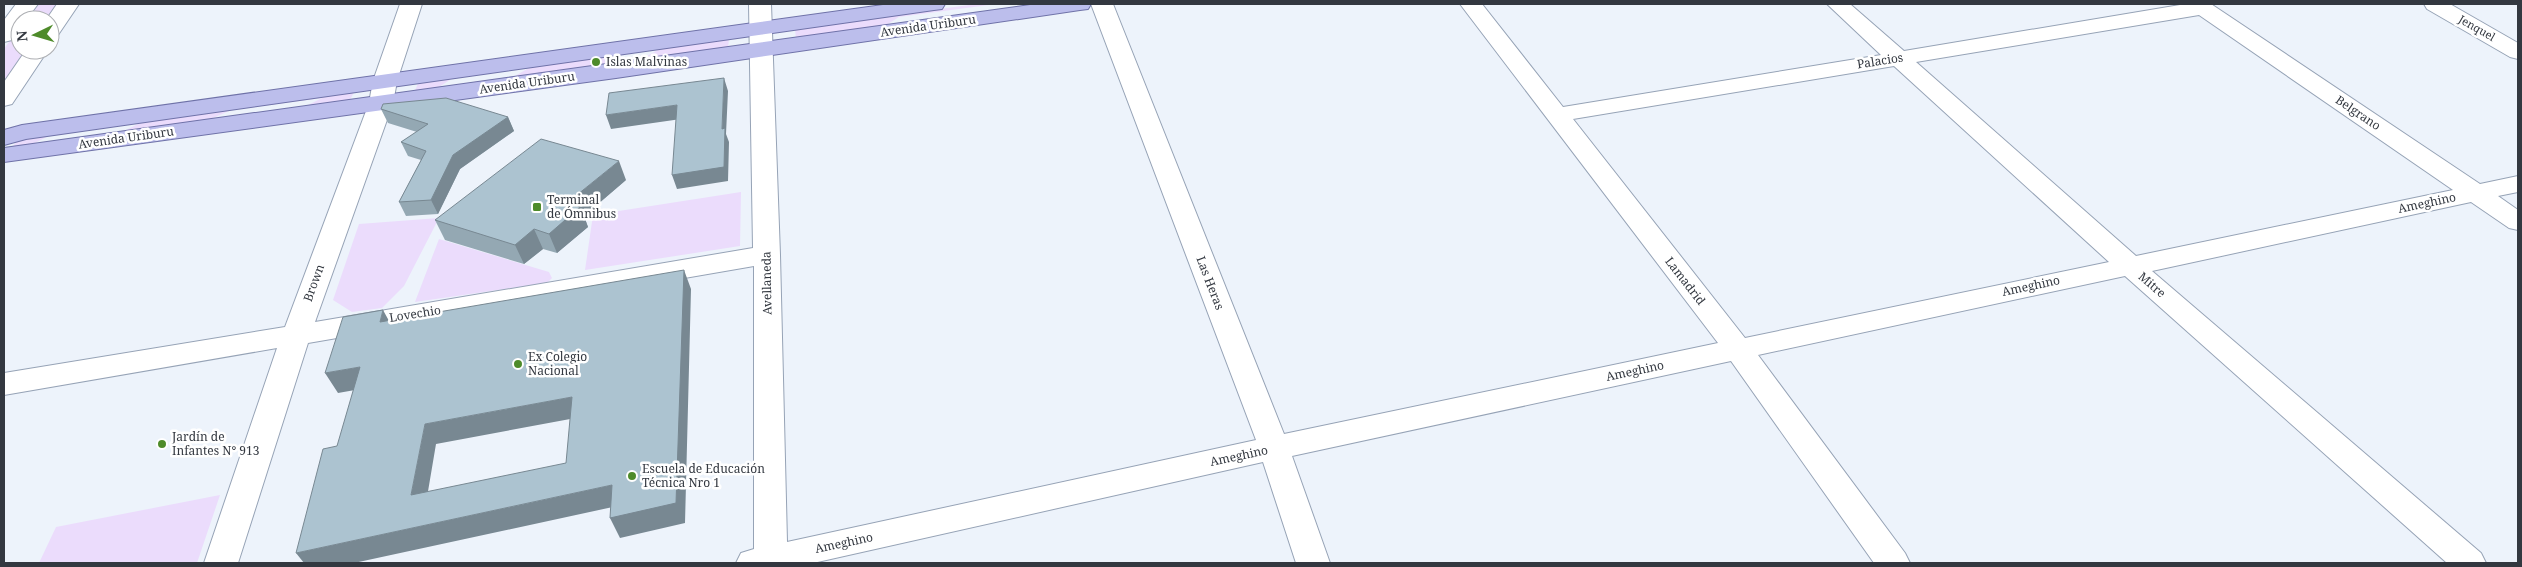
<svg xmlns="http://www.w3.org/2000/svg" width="2522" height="567" font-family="'Noto Serif',serif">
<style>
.green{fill:#ebdcfc}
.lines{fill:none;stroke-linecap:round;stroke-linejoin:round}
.minor-casing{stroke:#96a3b6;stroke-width:2}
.major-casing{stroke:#6f72a8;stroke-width:2}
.minor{fill:#fff;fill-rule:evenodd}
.major{fill:#bcbeec;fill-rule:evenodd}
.wall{fill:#94a8b3}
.shaded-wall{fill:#788892}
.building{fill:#acc3d0;stroke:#788892;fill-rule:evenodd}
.poi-dot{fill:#4e8b2a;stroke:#fff;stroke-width:2}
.labels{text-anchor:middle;stroke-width:5;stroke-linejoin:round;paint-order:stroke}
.far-street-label{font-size:11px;fill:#333840;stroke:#fff}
.street-label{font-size:12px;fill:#333840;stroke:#fff}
.poi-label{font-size:12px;fill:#333840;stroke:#fff;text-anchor:start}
</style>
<rect width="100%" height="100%" fill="#edf3fb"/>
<path class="green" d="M 36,4 L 60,4 L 49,20 L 24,20 Z
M 976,4 L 996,4 L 899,17 L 883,27 L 796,39 L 795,29 Z
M 20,26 L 20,50 L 29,50 L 4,87 L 4,49 Z
M 729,38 L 728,49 L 637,62 L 661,48 Z
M 626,52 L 606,66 L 414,93 L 419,81 L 456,76 L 439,87 L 515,76 L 534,65 Z
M 355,90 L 349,102 L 300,109 L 322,98 L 231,110 L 202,123 L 10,150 L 20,137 L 58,131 L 33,144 L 124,131 L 148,119 Z
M 741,192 L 740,246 L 585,270 L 593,215 Z
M 439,218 L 404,286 L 382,308 L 352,312 L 333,300 L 359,224 Z
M 439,239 L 549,272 L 552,278 L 547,283 L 415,302 Z
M 220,495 L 197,563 L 39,563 L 56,527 Z"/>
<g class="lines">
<g class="minor-casing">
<path id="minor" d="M 16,4 L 38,4 L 26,20 L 20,20 L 20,28 L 12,40 L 4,42 L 4,20 Z
M 57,4 L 79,4 L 58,35 L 50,37 L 50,20 L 46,20 Z
M 400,4 L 422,4 L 397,81 L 393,103 L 315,322 L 753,248 L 749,4 L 771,4 L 780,255 L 787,542 L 1256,440 L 1091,4 L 1113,4 L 1284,434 L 1718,343 L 1460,4 L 1482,4 L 1563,107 L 1881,55 L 1827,4 L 1850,4 L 1904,51 L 2186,4 L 2211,4 L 2480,184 L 2518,176 L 2518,192 L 2498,196 L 2518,210 L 2518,230 L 2509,228 L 2471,202 L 2152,271 L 2481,553 L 2486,563 L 2447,563 L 2125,276 L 1758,355 L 1905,553 L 1910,563 L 1874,563 L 1731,361 L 1292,456 L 1330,563 L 1296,563 L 1263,462 L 813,563 L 736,563 L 741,553 L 754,549 L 754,266 L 308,343 L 238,563 L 204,563 L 277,348 L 4,395 L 4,373 L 285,327 L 369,103 L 373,81 ZM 2199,15 L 2453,190 L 2136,256 L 1916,62 ZM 1894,66 L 2109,262 L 1745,338 L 1573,119 Z
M 2424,4 L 2450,4 L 2518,43 L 2518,59 L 2510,57 L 2427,9 Z
M 26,50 L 48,50 L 12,104 L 4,106 L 4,82 Z"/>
</g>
<g class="major-casing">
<path id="major" d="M 890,4 L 945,4 L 942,9 L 934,10 L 26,139 L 4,145 L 4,130 L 22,125 Z
M 1037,4 L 1091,4 L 1088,9 L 1080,10 L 616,78 L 4,162 L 4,148 Z"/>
</g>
<use href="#minor" class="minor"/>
<use href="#major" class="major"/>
</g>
<path class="wall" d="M 381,109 L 508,117 L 514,131 L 460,169 L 438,214 L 406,216 L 399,202 L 421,160 L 408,156 L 401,142 L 417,132 L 388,123 Z
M 626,180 L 584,216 L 588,227 L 557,253 L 543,249 L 524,264 L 445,240 L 435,220 Z"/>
<path class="shaded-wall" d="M 724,78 L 728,91 L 726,134 L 729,142 L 728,181 L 677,189 L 672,175 L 722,129 Z
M 677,105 L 681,119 L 611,129 L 606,115 Z
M 508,117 L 514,131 L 460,169 L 438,214 L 431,200 L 453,155 Z
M 619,161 L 626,180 L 584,216 L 588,227 L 557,253 L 549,234 L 567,203 Z
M 534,229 L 543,249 L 524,264 L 515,245 Z
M 684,270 L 691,289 L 685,523 L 620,538 L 610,518 Z
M 383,310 L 394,330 L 380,322 Z
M 360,367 L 372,387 L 338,393 L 325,373 Z
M 572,397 L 581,417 L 436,444 L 424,515 L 411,495 L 425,424 Z
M 612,485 L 622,505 L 354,563 L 304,563 L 296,553 Z"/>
<path class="building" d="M 724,78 L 722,129 L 725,128 L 724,167 L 672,175 L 677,105 L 606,115 L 609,93 Z
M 446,98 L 508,117 L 453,155 L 431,200 L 399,202 L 426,151 L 401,142 L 428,124 L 381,109 L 383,104 Z
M 541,139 L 619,161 L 567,203 L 580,207 L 549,234 L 534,229 L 515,245 L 435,220 Z
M 684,270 L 676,503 L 610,518 L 612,485 L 296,553 L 323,449 L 337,446 L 360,367 L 325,373 L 343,317 L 383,310 L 380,322 ZM 572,397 L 566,463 L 411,495 L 425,424 Z"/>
<g class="poi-dot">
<circle cx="596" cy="62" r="5"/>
<rect x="532" y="202" width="10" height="10" rx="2.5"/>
<circle cx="518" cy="364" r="5"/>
<circle cx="162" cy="444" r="5"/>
<circle cx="632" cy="476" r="5"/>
</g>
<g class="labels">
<g class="far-street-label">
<text transform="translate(2477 28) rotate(30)" y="4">Jenquel</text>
</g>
<g class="street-label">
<text transform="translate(928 26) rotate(-8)" y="4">Avenida Uriburu</text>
<text transform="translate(1880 61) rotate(-9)" y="4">Palacios</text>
<text transform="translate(527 83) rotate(-8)" y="4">Avenida Uriburu</text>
<text transform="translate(2358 113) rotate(34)" y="4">Belgrano</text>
<text transform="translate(126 138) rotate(-8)" y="4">Avenida Uriburu</text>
<text transform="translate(2427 203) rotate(-12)" y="4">Ameghino</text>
<text transform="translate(1685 281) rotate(52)" y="4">Lamadrid</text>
<text transform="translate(314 283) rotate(-70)" y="4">Brown</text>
<text transform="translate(767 283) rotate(-91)" y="4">Avellaneda</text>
<text transform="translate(1210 283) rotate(69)" y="4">Las Heras</text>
<text transform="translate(2152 285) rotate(41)" y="4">Mitre</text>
<text transform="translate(2031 286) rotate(-12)" y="4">Ameghino</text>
<text transform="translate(415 314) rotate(-9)" y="4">Lovechio</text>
<text transform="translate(1635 371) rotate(-12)" y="4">Ameghino</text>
<text transform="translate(1239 456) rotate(-12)" y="4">Ameghino</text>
<text transform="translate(844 543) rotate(-12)" y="4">Ameghino</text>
</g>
<g class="poi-label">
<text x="606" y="66">Islas Malvinas</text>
<text x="547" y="204">Terminal<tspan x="547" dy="14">de Ómnibus</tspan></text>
<text x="528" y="361">Ex Colegio<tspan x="528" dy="14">Nacional</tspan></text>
<text x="172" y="441">Jardín de<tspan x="172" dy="14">Infantes N° 913</tspan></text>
<text x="642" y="473">Escuela de Educación<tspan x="642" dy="14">Técnica Nro 1</tspan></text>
</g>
</g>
<rect width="2522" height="567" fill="none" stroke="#333840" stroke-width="10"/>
<g transform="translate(35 35) rotate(265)"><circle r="24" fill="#ffffff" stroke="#adafb3"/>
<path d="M0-4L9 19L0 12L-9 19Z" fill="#4e8b2a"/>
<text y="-8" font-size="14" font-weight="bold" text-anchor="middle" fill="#333840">N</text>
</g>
</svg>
